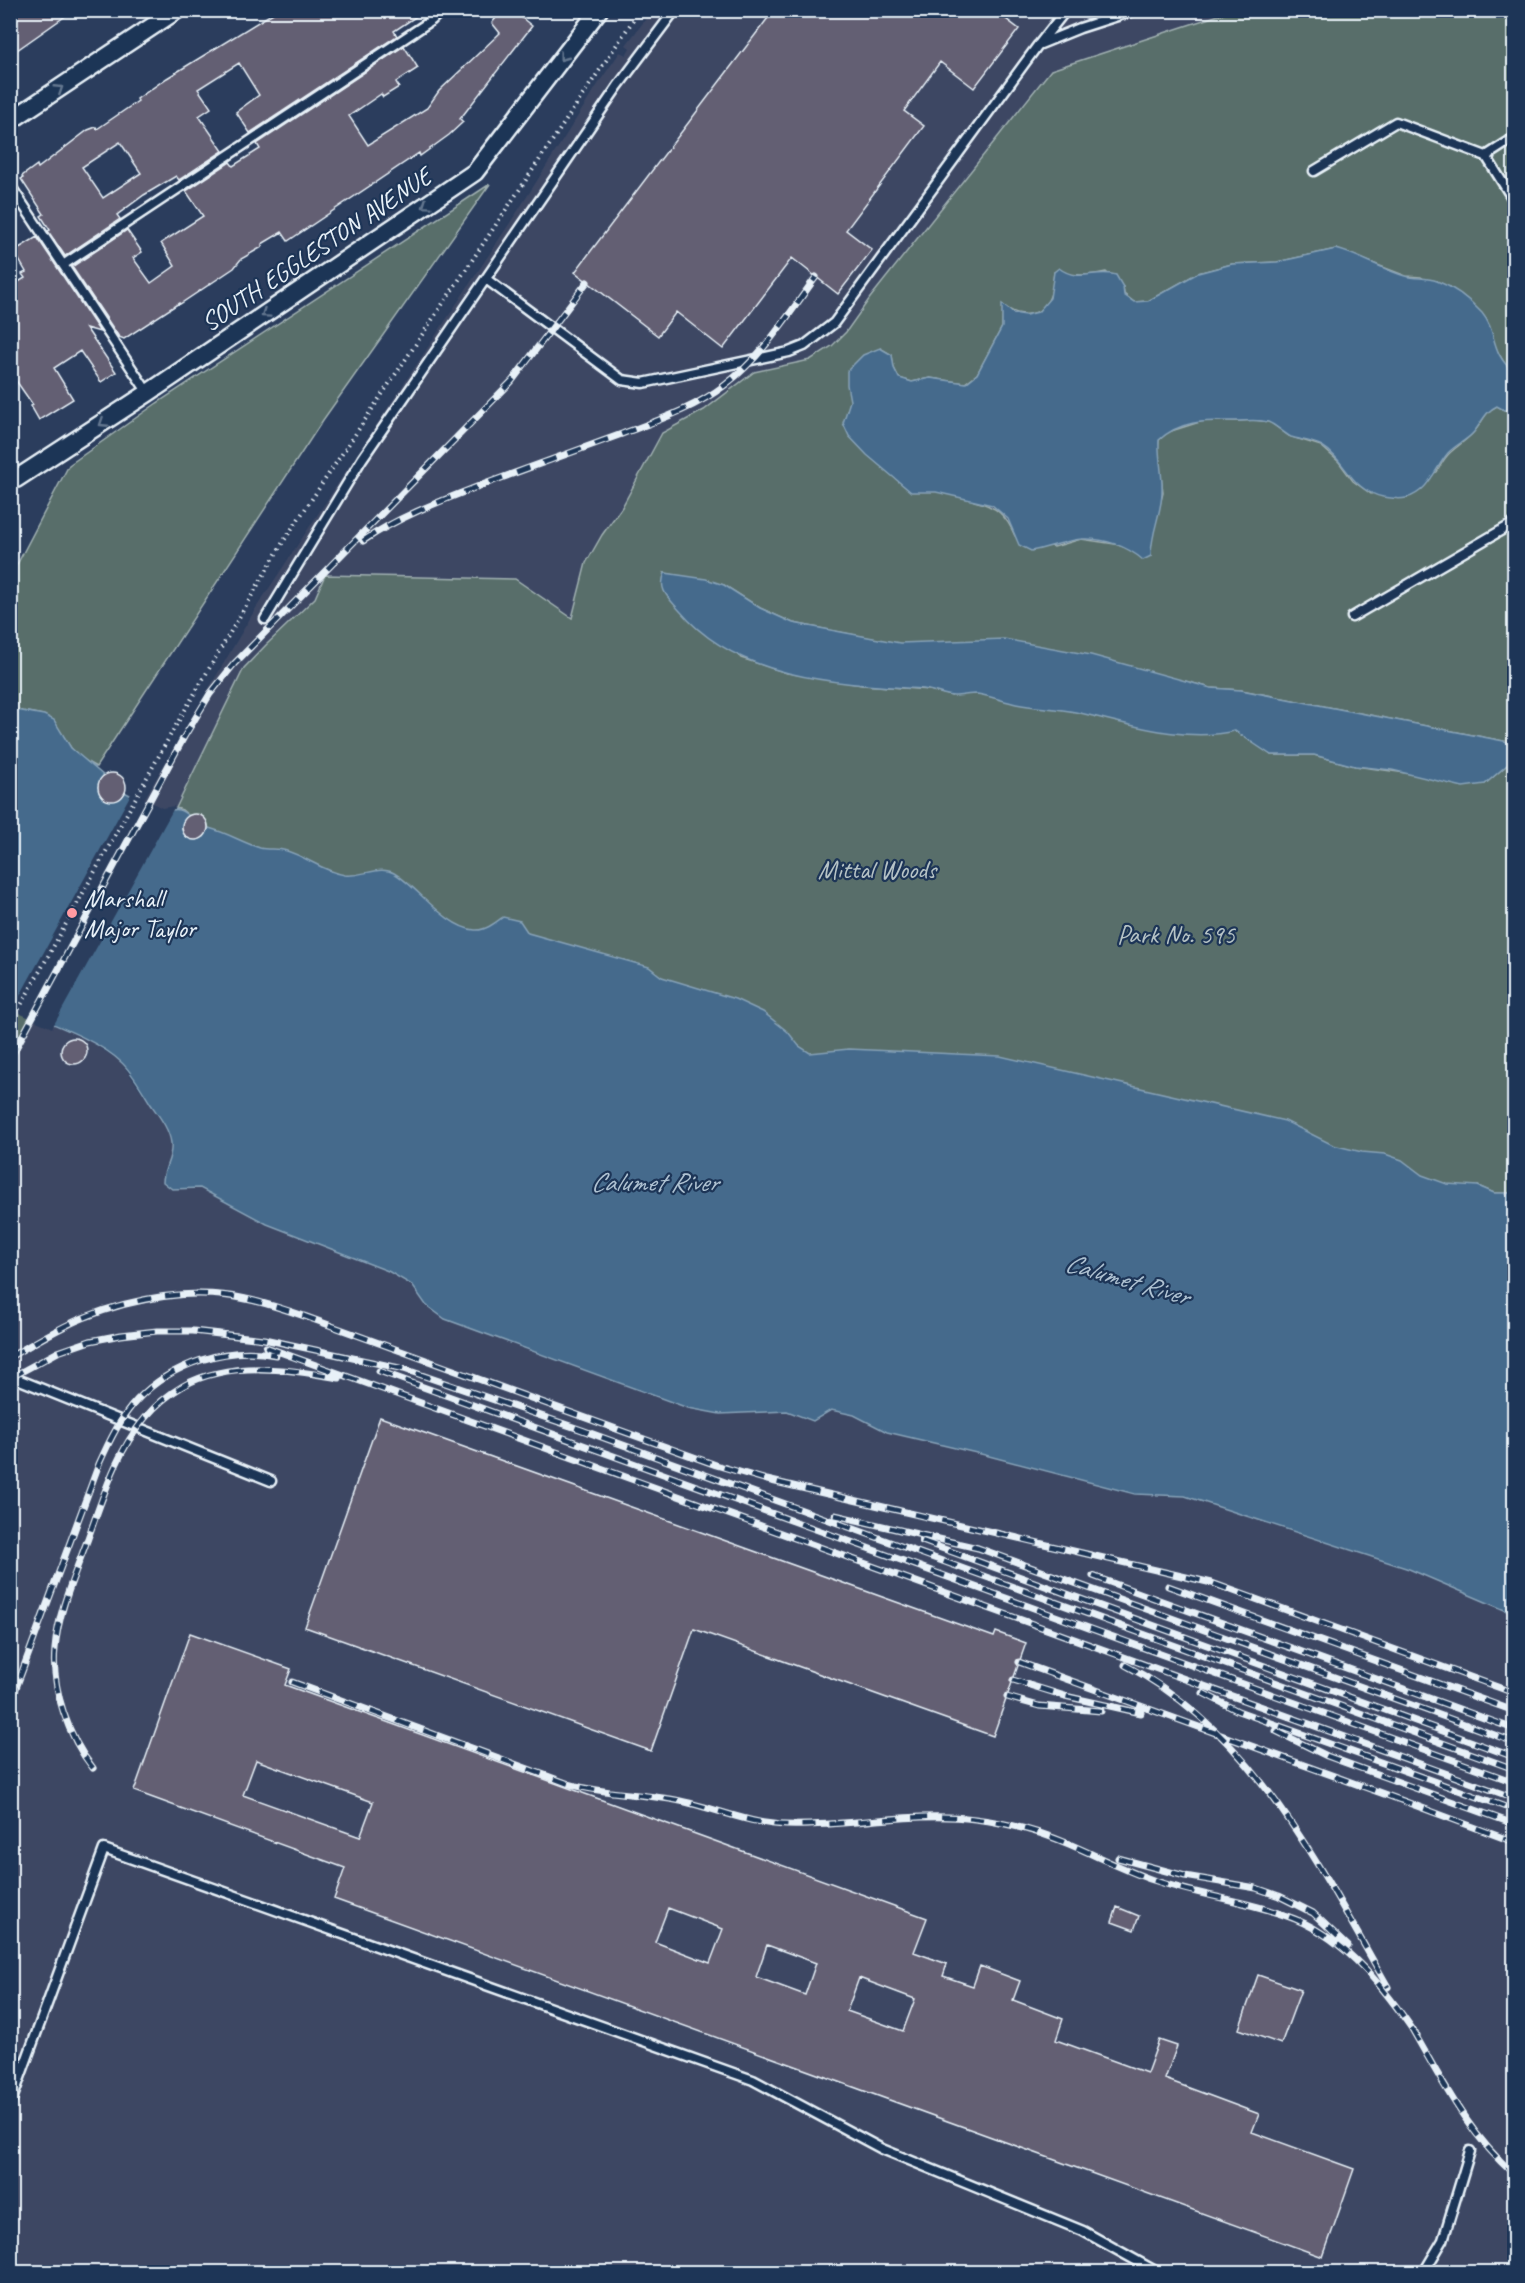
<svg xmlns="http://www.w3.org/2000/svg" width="1525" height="2283" font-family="Caveat,sans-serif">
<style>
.built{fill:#3c4764}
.green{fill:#586e6a;stroke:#a0b0b1;stroke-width:1.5;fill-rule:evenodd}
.water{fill:#446b8c;stroke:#86a1b7;stroke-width:1.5}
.pier{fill:#2b3d5d}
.building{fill:#645f73;stroke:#e8f1f8;stroke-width:1.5;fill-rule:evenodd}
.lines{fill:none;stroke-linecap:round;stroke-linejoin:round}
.lane-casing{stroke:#e8f1f8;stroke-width:13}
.street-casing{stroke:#e8f1f8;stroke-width:21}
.path{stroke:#e8f1f8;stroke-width:4;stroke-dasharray:1.5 4.5;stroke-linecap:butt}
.lane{stroke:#1d3557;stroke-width:8}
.street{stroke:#1d3557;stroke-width:16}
.rail-casing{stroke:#e8f1f8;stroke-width:7}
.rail{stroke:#1d3557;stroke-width:4.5;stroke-dasharray:14;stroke-linecap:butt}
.oneway{stroke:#64778f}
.poi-dot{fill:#ff9aa2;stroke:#1d3557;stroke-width:2}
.labels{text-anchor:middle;stroke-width:4.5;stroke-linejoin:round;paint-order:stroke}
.street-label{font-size:26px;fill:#e8f1f8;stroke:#1d3557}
.park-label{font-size:26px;fill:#b6c3c6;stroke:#1d3557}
.poi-label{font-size:26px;fill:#e8f1f8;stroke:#1d3557;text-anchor:start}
.water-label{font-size:27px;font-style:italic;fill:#afc2d2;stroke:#1d3557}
</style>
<rect width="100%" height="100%" fill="#2b3d5d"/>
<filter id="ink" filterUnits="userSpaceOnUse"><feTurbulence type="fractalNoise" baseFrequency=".0167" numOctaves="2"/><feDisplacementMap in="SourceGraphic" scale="12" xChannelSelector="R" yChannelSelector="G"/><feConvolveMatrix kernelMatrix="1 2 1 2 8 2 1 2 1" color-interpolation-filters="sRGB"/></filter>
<g filter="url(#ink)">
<path class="built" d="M 652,11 L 1231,11 L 1051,70 L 870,298 L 846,332 L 832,346 L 810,360 L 754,372 L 704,410 L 662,433 L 622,507 L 602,535 L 586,563 L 566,640 L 244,668 L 176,808 L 162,811 L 143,801 L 256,608 L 521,206 L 600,81 L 620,52 L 626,55 L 630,48 L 626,45 Z
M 32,1016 L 80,1035 L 120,1061 L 165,1125 L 171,1142 L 171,1160 L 163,1170 L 188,1188 L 200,1188 L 267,1224 L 388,1271 L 412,1285 L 426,1305 L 445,1319 L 720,1414 L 787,1411 L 813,1421 L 831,1410 L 854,1415 L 887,1432 L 985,1455 L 1135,1494 L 1185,1496 L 1409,1569 L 1514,1614 L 1514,2272 L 11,2272 L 10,1051 Z"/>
<path class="green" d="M 1231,11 L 1514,11 L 1514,372 L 1505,364 L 1496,349 L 1490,330 L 1421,277 L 1406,276 L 1336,249 L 1277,262 L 1232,264 L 1198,273 L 1148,301 L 1134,302 L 1124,294 L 1123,287 L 1106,272 C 1085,277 1074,275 1054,272 C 1053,280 1053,289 1050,296 C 1042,319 1018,318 1003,305 L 1002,327 L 977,374 L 965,383 L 930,378 L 912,382 L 899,378 L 894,368 L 892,355 L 880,348 L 974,501 C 996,506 1006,515 1015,536 L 1054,547 L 1081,539 L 1115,544 L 1151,556 L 1151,539 L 1163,493 L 1158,451 L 1159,440 L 1168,432 L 1206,420 L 1238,421 L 1255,420 L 1270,422 L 1289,436 L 1321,446 L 1339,462 L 1353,481 L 1371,494 L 1437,472 C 1449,448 1455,451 1472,434 C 1482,424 1484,412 1497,406 L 1504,410 L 1514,410 L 1514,743 L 1241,690 L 1211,688 L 1185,681 L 1271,755 L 1314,755 L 1355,766 L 1485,784 L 1514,759 L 1514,1193 L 1494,1193 L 1478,1186 L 1470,1208 L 775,1050 L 209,830 C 208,820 200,812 189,816 L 182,810 L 176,808 L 244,668 L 266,645 L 315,598 L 325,575 L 515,579 L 572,618 L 586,563 L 602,535 L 622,507 L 662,433 L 704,410 L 754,372 L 810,360 L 832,346 L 846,332 L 870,298 L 1051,70 ZM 665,573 L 724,585 L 760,608 L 793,623 L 891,642 L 952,696 L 930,690 L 862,685 L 787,673 L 741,658 Z
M 490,184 L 323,420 L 96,767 L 80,758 L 71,748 L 53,720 L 43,715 L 11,709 L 10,578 L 69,465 L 157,403 Z
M 11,1006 L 32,1016 L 11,1051 Z"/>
<path class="water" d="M 1336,249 C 1360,255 1381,269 1405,276 C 1415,279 1427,277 1437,281 C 1453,287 1470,300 1482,313 C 1498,332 1489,352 1514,372 L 1514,410 L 1504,410 L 1497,406 C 1484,412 1482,423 1473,433 C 1466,441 1455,445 1448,453 C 1435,468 1429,492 1406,498 C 1398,500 1390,498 1383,497 C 1350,490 1347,461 1322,446 C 1313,441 1301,440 1291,437 C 1283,433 1276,425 1268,422 C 1257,419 1247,421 1236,421 C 1208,421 1182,419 1159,440 C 1158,458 1163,474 1162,492 C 1162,512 1151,532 1151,556 L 1143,560 C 1127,546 1104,538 1082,539 C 1071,539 1044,549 1031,551 L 1019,545 L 1008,519 L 992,505 L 936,492 L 911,492 L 867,455 L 849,436 L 843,423 L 850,401 L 847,385 L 847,371 L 863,355 L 880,348 L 892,355 L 894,368 L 899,378 L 912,382 L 930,378 L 966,383 L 977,374 L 1002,327 L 1002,304 L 1013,313 L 1026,315 L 1038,312 L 1050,298 L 1054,272 L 1059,268 C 1078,283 1096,269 1116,275 L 1123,287 L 1124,295 L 1134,302 L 1148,301 L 1198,273 L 1232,264 L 1277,262 Z
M 665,573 L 706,579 L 724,585 L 760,608 L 793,623 L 900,643 L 1004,639 L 1091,655 L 1211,688 L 1241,690 L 1514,743 L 1514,759 L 1485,784 L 1463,787 L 1392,770 L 1355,766 L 1314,755 L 1271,755 L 1235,731 C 1182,743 1127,723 1075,712 C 1055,708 1035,708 1016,704 C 1003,701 990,696 977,694 C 969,694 961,696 954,696 C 944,696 934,690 923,689 C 840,684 738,680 680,611 C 669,598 657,590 665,573 Z
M 11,709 L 44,715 L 54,720 L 71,748 L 104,776 L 98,787 L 104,798 L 116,800 L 124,792 C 135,797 149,808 161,810 C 174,813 175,804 189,816 C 179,823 179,834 191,839 L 204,837 L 209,828 C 228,833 241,842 260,848 C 268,850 278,848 287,851 C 307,857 324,872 345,875 C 362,877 380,865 394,873 C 417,886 446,928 475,930 C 485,931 495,923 503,917 L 520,921 L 528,933 L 649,967 L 662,977 L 735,999 L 763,1012 L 788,1032 L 799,1046 L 810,1053 L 849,1049 L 1000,1056 L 1285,1121 L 1333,1145 L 1362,1152 L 1385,1154 L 1402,1160 L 1422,1175 L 1447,1184 L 1478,1186 L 1494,1193 L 1514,1193 L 1514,1614 L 1409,1569 L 1185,1496 L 1135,1494 L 985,1455 L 887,1432 L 854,1415 L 831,1410 L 813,1421 L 787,1411 L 720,1414 L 688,1408 L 445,1319 L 426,1305 L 412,1285 L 388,1271 L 267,1224 L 200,1188 L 172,1189 L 163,1182 C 163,1167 173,1159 171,1143 C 169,1128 158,1115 150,1103 C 141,1089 133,1073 121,1062 C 96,1038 43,1021 11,1006 Z"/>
<path class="pier" d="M 132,792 L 162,808 L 175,806 L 52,1028 L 12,1010 Z"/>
<path class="building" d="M 10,10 L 74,10 L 17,50 L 10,41 Z
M 278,10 L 426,10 L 394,31 L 397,36 L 250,133 L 236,112 L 259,95 L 239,63 L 198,89 L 211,108 L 199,116 L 223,151 L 179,180 L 176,176 L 144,195 L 117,215 L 120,219 L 65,256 L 48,231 L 50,230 L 41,216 L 44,214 L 21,179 L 23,178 L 22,176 L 37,165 L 38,168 L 88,130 L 96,127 L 97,129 L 138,101 L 137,99 L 167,78 ZM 120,142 L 141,173 L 103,198 L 82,167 Z
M 502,10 L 512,10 L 532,26 L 460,119 L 463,122 L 449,135 L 420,156 L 419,153 L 288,241 L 282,232 L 262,244 L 262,247 L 241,259 L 234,268 L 180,304 L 179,303 L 124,339 L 119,337 L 72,267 L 127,230 L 142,252 L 133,258 L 151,283 L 175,266 L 161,243 L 203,216 L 186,191 L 230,162 L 233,166 L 260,149 L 257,144 L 404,46 L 418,68 L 396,82 L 399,87 L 383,97 L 381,94 L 349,116 L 368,145 L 427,108 L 439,91 L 500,33 L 492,23 Z
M 774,10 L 994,10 L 1019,29 L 974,88 L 940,62 L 904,111 L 924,126 L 846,230 L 872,250 L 838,294 L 792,258 L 723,349 L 676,312 L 658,336 L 575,272 Z
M 37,237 L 100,332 L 86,328 L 116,372 L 101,382 L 80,351 L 54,368 L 73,399 L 39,420 L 31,406 L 33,405 L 10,372 L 10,287 L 25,278 L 22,274 L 26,272 L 14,251 Z
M98 787a14 14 0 1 1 28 0a14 14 0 1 1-28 0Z
M182 827a13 13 0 1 1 26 0a13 13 0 1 1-26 0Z
M61 1051a13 13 0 1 1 26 0a13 13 0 1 1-26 0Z
M 380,1417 L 994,1637 L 996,1632 L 1026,1643 L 993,1736 L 694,1629 L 651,1751 L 305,1627 Z
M 190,1633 L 291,1669 L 285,1685 L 927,1918 L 914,1952 L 947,1964 L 943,1976 L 973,1986 L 980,1966 L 1020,1981 L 1013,2000 L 1063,2019 L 1056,2040 L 1147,2073 L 1159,2040 L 1177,2046 L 1165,2079 L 1259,2114 L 1252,2132 L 1354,2169 L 1323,2257 L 334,1899 L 345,1868 L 134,1791 ZM 256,1760 L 373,1802 L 360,1837 L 243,1795 ZM 668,1908 L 723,1929 L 710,1963 L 655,1942 ZM 767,1945 L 816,1963 L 805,1995 L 756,1977 ZM 859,1978 L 915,1999 L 903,2031 L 847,2011 Z
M 1117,1907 L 1139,1916 L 1134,1930 L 1112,1922 Z
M 1258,1975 L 1301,1990 L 1281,2044 L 1239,2029 Z"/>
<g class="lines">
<g class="lane-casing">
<path id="lane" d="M 1040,43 L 1066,10
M 1486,156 L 1514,138
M 1314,171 L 1396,122 L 1486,156 L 1514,201
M 10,185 L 148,393
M 63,265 L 432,20 L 442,10
M 486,279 L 622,380 L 643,383 L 789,352 L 804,346 L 834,323 L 1038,45 L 1080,28 L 1136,10
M 1352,617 L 1514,523
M 265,619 L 362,459 L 618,86 L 675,10
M 10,1376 L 271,1481
M 10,2105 L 104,1849 L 753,2080 L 882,2149 L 1083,2231 L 1157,2272
M 1424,2272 L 1443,2240 L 1470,2151"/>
</g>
<g class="street-casing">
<path id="street" d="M 10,121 L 177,10
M 10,471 L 16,479 L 148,393 L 475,172 L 599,10"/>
</g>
<path class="path" d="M 10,1025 L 171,734 L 283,542 L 640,10"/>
<use href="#lane" class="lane"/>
<use href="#street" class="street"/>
<g class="rail-casing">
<path id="rail" d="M 363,541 C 400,516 441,501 482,485 C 528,468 573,452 619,435 C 656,421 694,409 725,385 C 763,356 788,315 816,277
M 10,1059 L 184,737 L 210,694 L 234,664 L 512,381 L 587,282
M 266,1347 L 1514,1798
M 10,1357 C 34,1343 58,1328 83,1318 C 133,1298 193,1287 246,1299 C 266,1303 287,1310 307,1317 L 716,1465 L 767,1480 L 1212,1583 L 1514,1693
M 379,1371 L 1514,1782
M 10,1378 L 58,1352 L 90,1341 L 121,1335 L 157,1331 L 193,1331 L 264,1339 L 404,1369 L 582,1430 L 1514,1769
M 835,1515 L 978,1548 L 1514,1742
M 922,1541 L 1514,1757
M 1093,1576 L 1514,1729
M 1168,1586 L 1514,1711
M 1019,1662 L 1406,1802
M 1125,1665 C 1254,1731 1319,1867 1388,1987
M 1013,1680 L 1065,1696 L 1141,1713
M 292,1682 L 569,1784 C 604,1794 635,1793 670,1799 C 709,1805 746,1824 786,1825 C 850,1827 912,1811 975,1819 C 1007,1823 1039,1831 1069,1844 C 1097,1856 1124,1870 1153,1880 C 1200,1896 1250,1901 1295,1919 C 1348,1941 1386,1990 1417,2036
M 1203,1693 L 1238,1711 L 1514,1810
M 1007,1697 L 1039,1706 L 1101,1711
M 10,1704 L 99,1464 C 109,1442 120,1418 137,1400 C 171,1364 226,1345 276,1355
M 1276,1731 L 1327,1756 L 1514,1824
M 93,1768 C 69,1738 51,1689 55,1649 C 58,1612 74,1576 87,1541 C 102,1500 116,1452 145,1418 C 155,1406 169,1394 183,1386 C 229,1360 290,1369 339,1378
M 1398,1799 L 1514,1842
M 1118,1858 L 1185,1876 L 1256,1888 L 1279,1896 L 1313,1913 L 1348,1946
M 1412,2029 C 1442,2081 1468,2134 1514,2174"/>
</g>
<use href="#rail" class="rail"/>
</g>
<defs><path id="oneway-chevron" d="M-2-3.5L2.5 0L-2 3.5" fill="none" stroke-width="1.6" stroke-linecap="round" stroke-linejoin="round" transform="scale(1.5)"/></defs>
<g class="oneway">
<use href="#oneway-chevron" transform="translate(563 57) rotate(127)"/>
<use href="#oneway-chevron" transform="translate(59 89) rotate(-33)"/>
<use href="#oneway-chevron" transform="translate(426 205) rotate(146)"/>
<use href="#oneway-chevron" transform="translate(265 314) rotate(146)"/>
<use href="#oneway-chevron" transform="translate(103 423) rotate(147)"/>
</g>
</g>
<circle class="poi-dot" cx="72" cy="913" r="6"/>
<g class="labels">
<g class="street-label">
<text transform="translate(316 249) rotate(-34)" y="9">SOUTH EGGLESTON AVENUE</text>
</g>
<g class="park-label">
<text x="877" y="878">Mittal Woods</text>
<text x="1176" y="943">Park No. 595</text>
</g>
<g class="poi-label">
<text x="84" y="907">Marshall<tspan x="84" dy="30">Major Taylor</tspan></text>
</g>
<g class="water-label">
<text x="654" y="1191">Calumet River</text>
<text transform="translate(1127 1279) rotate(16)" y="9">Calumet River</text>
</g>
</g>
<rect width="1525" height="2283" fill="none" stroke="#1d3557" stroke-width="36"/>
<rect x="18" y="18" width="1489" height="2247" fill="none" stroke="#e8f1f8" stroke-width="2" filter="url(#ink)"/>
</svg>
